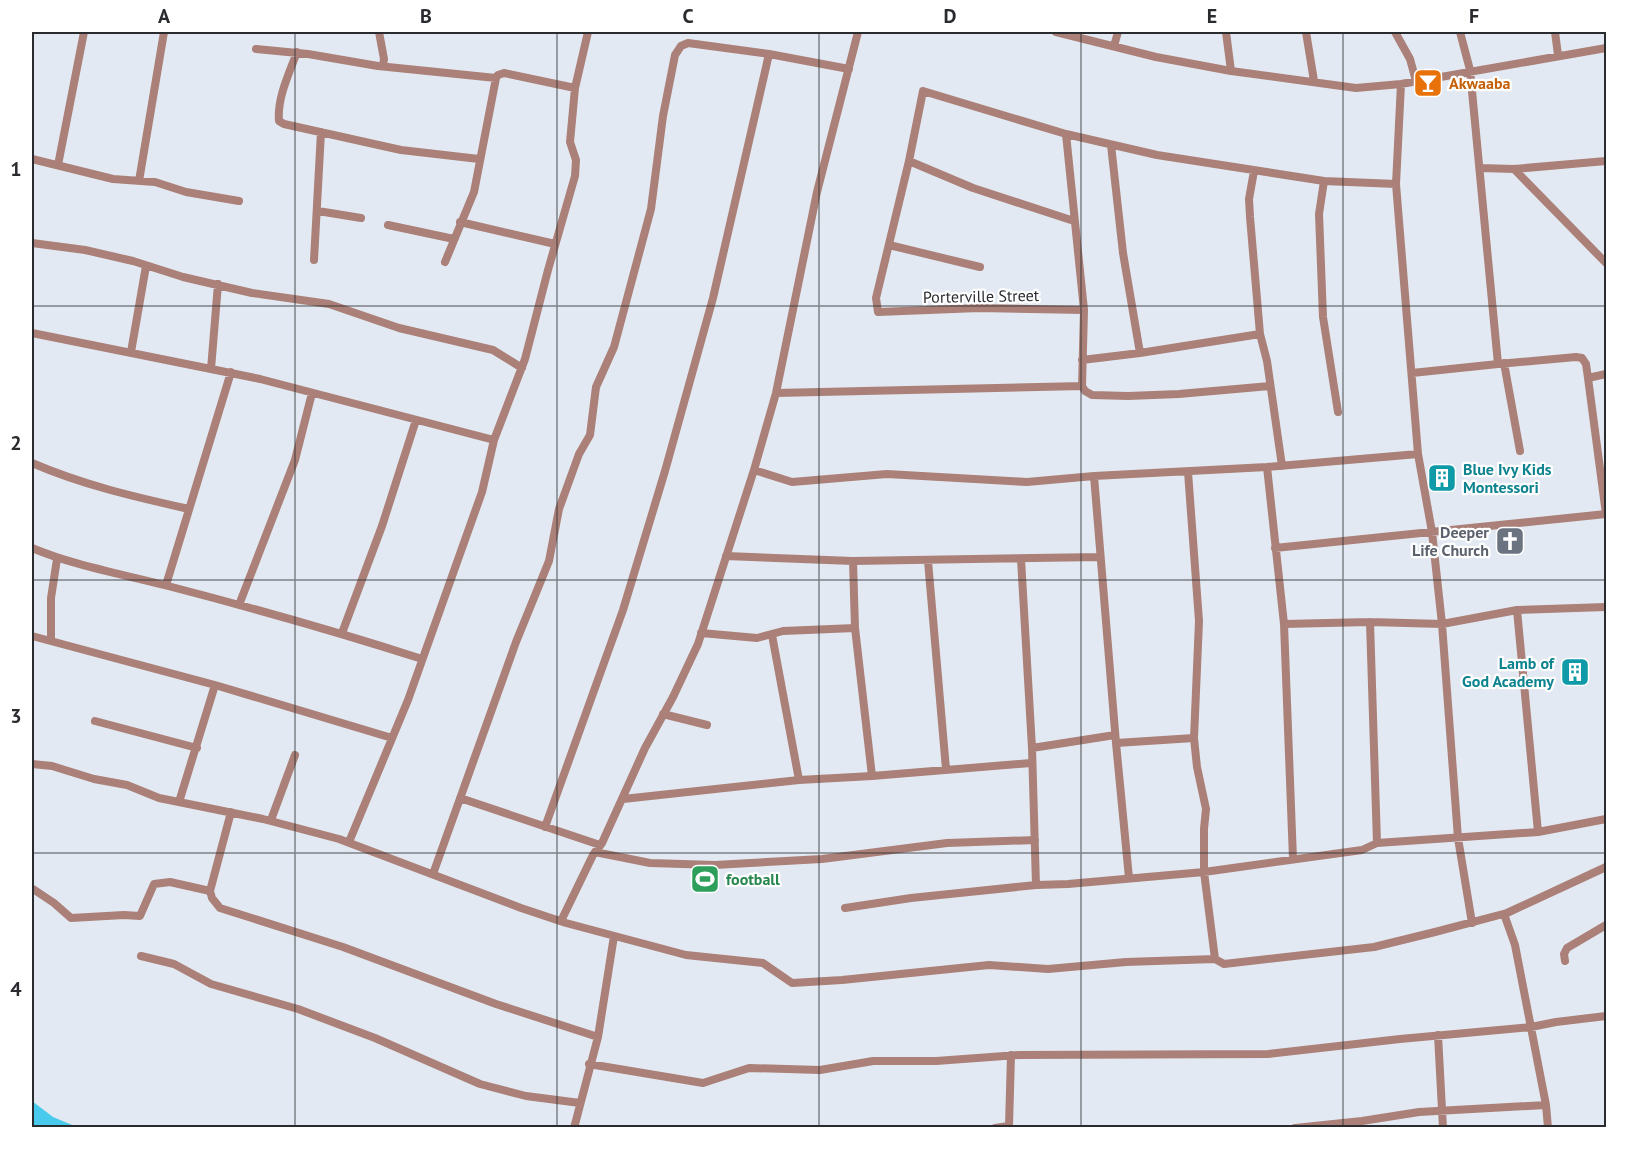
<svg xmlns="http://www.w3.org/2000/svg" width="1638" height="1159" font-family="'PT Sans',sans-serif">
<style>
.green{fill:#aad691}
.water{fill:#48caec}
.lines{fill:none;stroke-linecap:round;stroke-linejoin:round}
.minor{stroke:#aa8078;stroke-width:8}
.grid{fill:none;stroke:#292b2f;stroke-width:1.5;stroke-opacity:0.55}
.labels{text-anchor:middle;stroke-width:4.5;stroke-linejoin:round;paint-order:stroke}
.food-label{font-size:16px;font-weight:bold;fill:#c56008;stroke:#fff;text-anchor:start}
.street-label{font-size:16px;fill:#292b2f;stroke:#fff}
.culture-label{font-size:16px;font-weight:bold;fill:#0d838f;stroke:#fff;text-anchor:start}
.worship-label{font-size:16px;font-weight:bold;fill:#5b616d;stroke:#fff;text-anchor:end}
.leisure-label{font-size:16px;font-weight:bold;fill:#27864d;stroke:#fff;text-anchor:start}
.neatline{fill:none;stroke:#292b2f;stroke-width:2}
.grid-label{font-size:20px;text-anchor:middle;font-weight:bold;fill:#292b2f}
</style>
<rect width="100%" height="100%" fill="#e3e9f2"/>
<path class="green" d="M 696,872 L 715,874 L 714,885 L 695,883 Z"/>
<path class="water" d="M 32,1101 L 53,1117 L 77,1127 L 32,1127 Z"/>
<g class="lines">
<path class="minor" d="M 379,32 L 384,59 L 383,65
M 1056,32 L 1156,57 L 1231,71 L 1356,88 L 1401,84 L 1606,48
M 1226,32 L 1231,71
M 1306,32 L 1314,81
M 1395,32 L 1410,59 L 1416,81
M 1555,32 L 1558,55
M 1114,46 L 1118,32
M 256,49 L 308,54 L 378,66 L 496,78
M 297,52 C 289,74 277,98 279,121 L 284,124 L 401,150 L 479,159
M 1401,84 L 1396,184 L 1418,454 L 1432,532 L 1442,624 L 1458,838 L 1472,923
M 1066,134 L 1084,310 L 1082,386 L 1085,391 L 1092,395 L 1128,396 L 1179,394 L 1270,386
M 1111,145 L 1123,253 L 1140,353
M 32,159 L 113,179 L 155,182 L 186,192 L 239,201
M 909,161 L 973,188 L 1074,221
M 58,165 L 84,32
M 1481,168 L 1514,169 L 1606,161
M 1514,169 L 1606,263
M 1254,171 L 1249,199 L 1250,217 L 1260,334 L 1267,361 L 1282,466
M 139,181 L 164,32
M 1324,181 L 1319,214 L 1323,317 L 1338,412
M 318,211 L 361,218
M 460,222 L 555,244
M 388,225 L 454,239
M 32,243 L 85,250 L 133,261 L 183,277 L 252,293 L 329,304 L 399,328 L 493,350 L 522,368
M 889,245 L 980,267
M 314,260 L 321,132
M 445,262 L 474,192 L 496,78 L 498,75 L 504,73 L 575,88
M 218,284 L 211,369 L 260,379 L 494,440
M 1084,310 L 979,308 L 878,312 L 876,298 L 909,161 L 923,91 L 1066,134 L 1157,155 L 1324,181 L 1396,184
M 32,333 L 211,369
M 131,352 L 146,266
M 1082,360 L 1140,353 L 1260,334
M 1504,363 L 1520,451
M 1498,364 L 1576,357 L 1582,358 L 1586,364 L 1588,378 L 1606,514
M 1412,373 L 1498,364 L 1470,70 L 1460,32
M 1588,378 L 1606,374
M 776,393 L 1082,386
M 32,463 C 83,485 135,497 189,509
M 1267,467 L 1284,624 L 1293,859
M 754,470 L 792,482 L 887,474 L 1027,482 L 1094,476 L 1267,467 L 1418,454
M 1188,472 L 1199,621 L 1194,738 L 1197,767 L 1206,809 L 1204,829 L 1204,872 L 1215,959 L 1224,964 L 1374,947 L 1435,932 L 1507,913 L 1606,867
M 1094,476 L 1116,743 L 1129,878
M 32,548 C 75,566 122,574 168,586 C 253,608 338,632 422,659
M 1275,548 L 1606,514
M 726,556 L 853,561 L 1100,557
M 1021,559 L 1032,748 L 1036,885 L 1068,884 L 1204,872 L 1362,850 L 1377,843 L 1538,832 L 1606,819
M 853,561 L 855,628 L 872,776 L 1031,763
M 928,561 L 946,769
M 166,585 L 231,372
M 239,605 L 295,460 L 312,393
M 1517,610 L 1538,832
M 1370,622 L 1377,843
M 1284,624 L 1370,622 L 1442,624 L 1517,610 L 1606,607
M 342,633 L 382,526 L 416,420
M 701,633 L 757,638 L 783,631 L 855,628
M 772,635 L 799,780
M 32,636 L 215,685 L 392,738
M 51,641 L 51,598 L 57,559
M 663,714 L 707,725
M 95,721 L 197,748
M 1116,743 L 1194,738
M 1032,748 L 1115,735
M 32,764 L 52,766 L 94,779 L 127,785 L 159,798 L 263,819 L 339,839 L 521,908 L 566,923 L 686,955 L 763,963 L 792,983 L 842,980 L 989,965 L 1048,969 L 1126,962 L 1215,959
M 460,798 L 600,845
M 623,799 L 799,780 L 872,776
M 179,802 L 215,685
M 231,812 L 210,891 L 212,898 L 220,908 L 343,947 L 496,1004 L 598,1037
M 271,820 L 295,755
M 545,827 L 623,610 L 665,471 L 713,298 L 769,54
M 349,842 L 408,700 L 482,492 L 494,440 L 525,359 L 548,270 L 575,176 L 576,160 L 570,142 L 575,88 L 588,32
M 595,852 L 650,863 L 715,865 L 822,859 L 947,843 L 1035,840
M 433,874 L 516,642 L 549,561 L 559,509 L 579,454 L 590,435 L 596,387 L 614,347 L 651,209 L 663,116 L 675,55 L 681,46 L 688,43 L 769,54 L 849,69
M 33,889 L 54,903 L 71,918 L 124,915 L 140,916 L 154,884 L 170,882 L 210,891
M 845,908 L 911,898 L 1036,885
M 1504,914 L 1515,945 L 1546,1105 L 1548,1128
M 561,921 L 593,855 L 602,843 L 645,748 L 673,697 L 698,644 L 754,470 L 776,393 L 817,192 L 858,32
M 141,956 L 174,964 L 211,984 L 298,1009 L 375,1038 L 480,1084 L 526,1096 L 580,1103
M 1565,961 L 1564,954 L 1567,948 L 1606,925
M 1438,1035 L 1443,1128
M 589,1064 L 703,1083 L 749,1068 L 820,1070 L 873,1061 L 936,1061 L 1019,1055 L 1268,1054 L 1400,1039 L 1531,1027 L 1556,1022 L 1606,1016
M 574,1128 L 598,1037 L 614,936
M 995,1128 L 1009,1126 L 1011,1055
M 1295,1128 L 1362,1121 L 1419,1112 L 1546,1105"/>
</g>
<path class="grid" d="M 295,32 L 295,1128M 557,32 L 557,1128M 819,32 L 819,1128M 1081,32 L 1081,1128M 1343,32 L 1343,1128M 32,306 L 1606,306M 32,580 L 1606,580M 32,853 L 1606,853"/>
<defs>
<g id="bar-square" transform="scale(1.5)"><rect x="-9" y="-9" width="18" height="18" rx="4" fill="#e8710a" stroke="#fff"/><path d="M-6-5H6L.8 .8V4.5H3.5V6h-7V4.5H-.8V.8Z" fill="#fff"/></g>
<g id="building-square" transform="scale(1.5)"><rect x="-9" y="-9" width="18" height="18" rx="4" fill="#0f9aa8" stroke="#fff"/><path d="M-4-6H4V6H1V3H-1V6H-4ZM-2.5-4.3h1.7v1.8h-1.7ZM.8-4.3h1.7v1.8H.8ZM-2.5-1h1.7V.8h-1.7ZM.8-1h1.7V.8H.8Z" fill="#fff"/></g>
<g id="church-square" transform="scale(1.5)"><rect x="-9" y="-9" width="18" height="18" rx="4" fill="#6b7280" stroke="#fff"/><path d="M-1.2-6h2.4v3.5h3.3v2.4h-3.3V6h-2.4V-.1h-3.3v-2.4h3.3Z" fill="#fff"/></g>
<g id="stadium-square" transform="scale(1.5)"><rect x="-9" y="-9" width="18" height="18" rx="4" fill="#2e9e5b" stroke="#fff"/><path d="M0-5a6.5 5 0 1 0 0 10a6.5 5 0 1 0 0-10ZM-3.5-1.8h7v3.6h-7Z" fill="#fff"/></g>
</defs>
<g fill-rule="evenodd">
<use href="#bar-square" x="1428" y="83"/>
<use href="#building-square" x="1442" y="478"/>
<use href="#church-square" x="1510" y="541"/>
<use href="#building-square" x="1575" y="672"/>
<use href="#stadium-square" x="705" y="879"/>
</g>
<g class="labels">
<g class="food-label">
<text x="1449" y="89">Akwaaba</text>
</g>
<g class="street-label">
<text transform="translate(981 296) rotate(-1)" y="6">Porterville Street</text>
</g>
<g class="culture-label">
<text x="1463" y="475">Blue Ivy Kids<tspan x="1463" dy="18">Montessori</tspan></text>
<text x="1554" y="669" text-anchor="end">Lamb of<tspan x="1554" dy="18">God Academy</tspan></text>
</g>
<g class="worship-label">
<text x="1489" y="538">Deeper<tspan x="1489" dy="18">Life Church</tspan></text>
</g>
<g class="leisure-label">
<text x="726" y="885">football</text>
</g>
</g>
<rect width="1638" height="1159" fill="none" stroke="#ffffff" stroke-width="66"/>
<rect x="33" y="33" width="1572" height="1093" class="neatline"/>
<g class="grid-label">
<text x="164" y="23">A</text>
<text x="426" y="23">B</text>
<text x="688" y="23">C</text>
<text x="950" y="23">D</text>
<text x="1212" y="23">E</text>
<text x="1474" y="23">F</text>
<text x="16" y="176">1</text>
<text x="16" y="450">2</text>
<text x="16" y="723">3</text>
<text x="16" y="996">4</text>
</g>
</svg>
